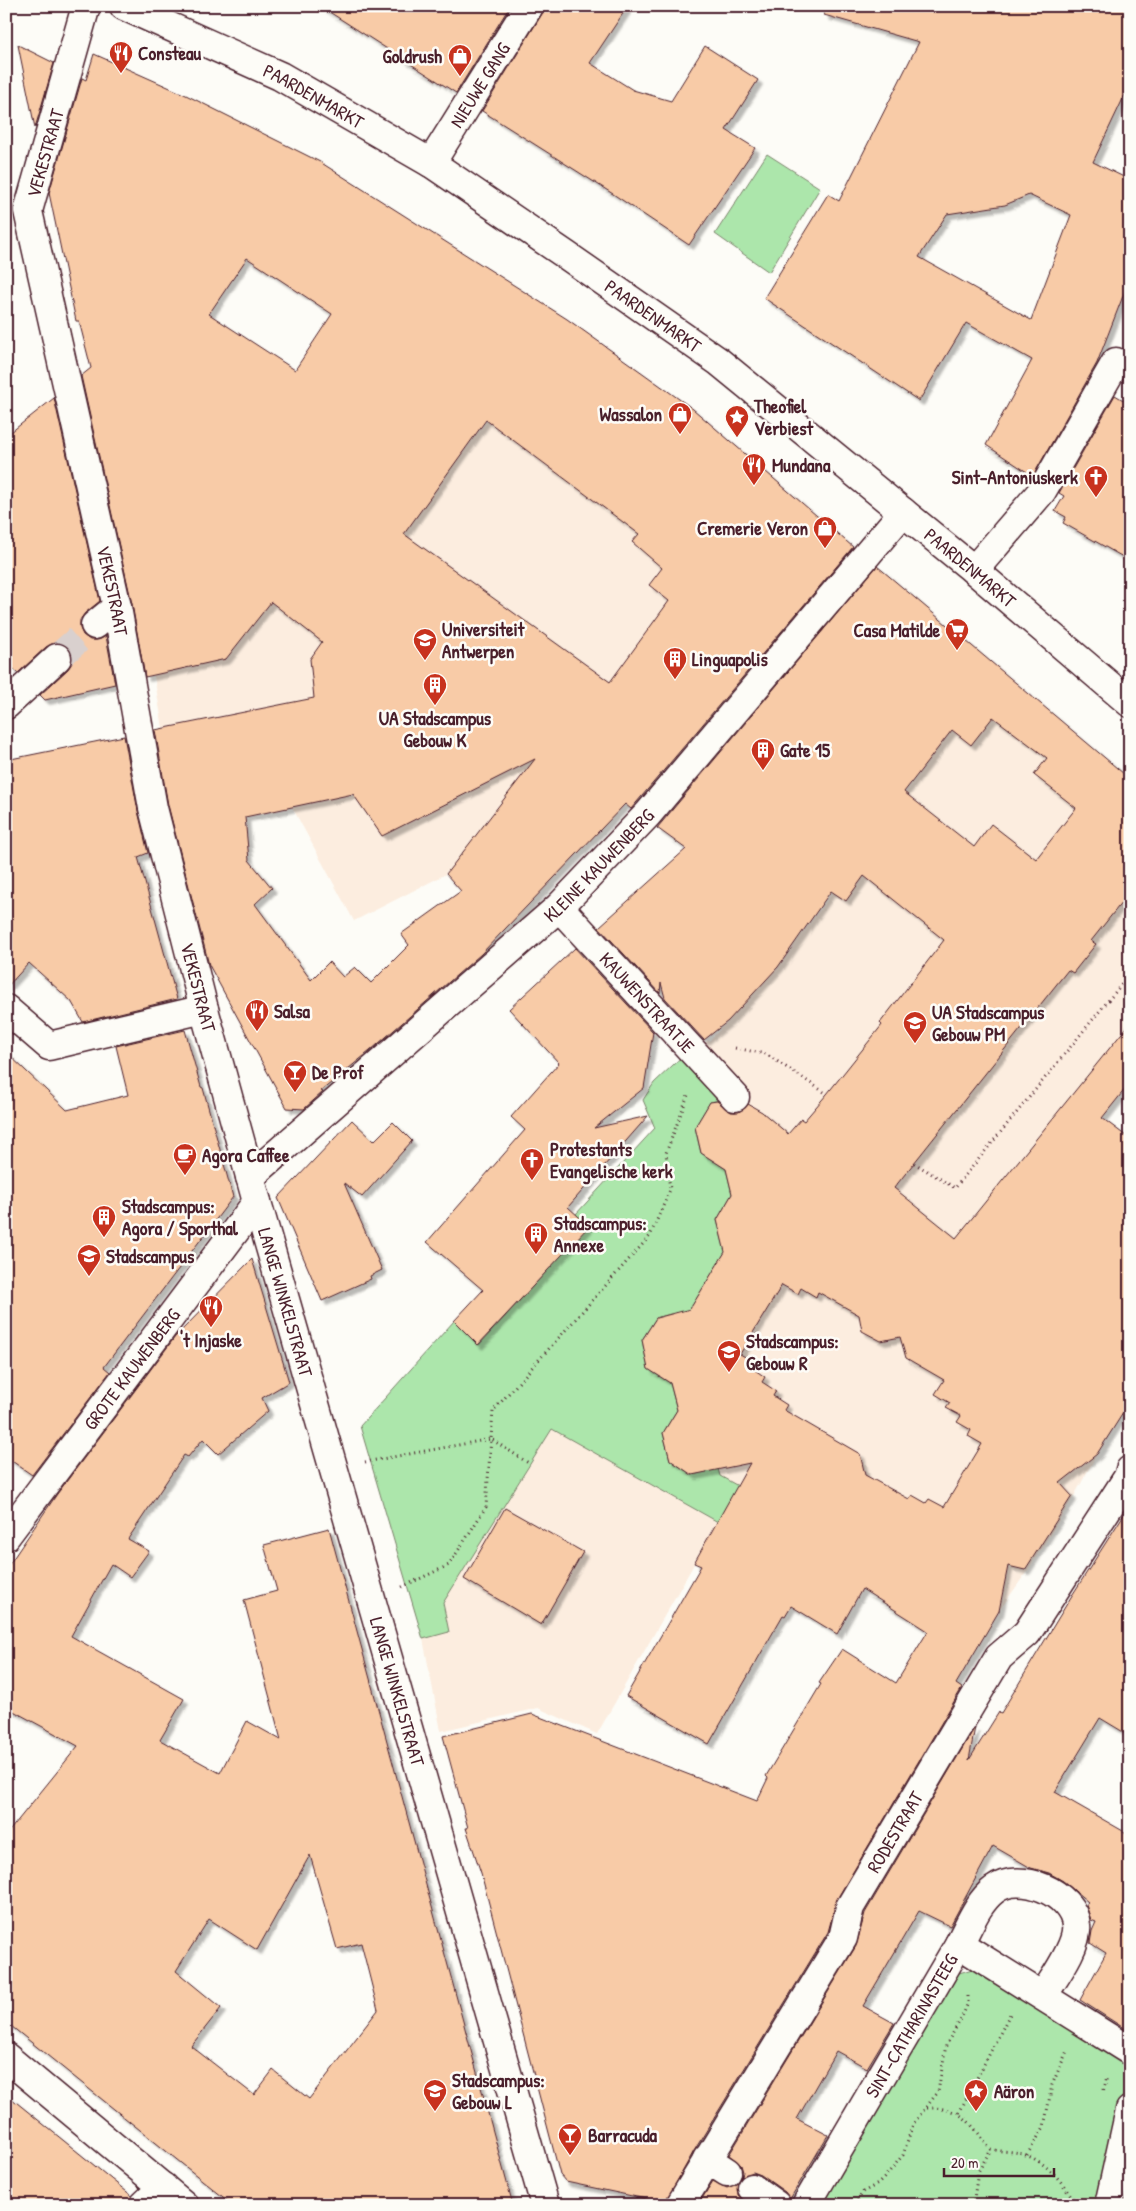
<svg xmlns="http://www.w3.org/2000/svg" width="1136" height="2211" font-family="'Patrick Hand',sans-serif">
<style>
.built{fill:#fceddf}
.green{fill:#ace6ab;stroke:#7b826b}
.building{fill:#f8cba7;stroke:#4a1f2b;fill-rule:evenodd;filter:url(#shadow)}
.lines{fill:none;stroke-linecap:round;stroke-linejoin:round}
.minor-tunnel{stroke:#d9d0ce;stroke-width:28;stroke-dasharray:28 14;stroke-linecap:butt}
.minor-casing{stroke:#4a1f2b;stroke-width:31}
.path{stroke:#4a1f2b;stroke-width:3;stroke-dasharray:1 4;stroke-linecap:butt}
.minor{stroke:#fdfcf7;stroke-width:28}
.labels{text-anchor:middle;stroke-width:5;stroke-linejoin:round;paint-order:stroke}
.poi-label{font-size:19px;font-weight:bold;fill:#4a1f2b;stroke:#fdfcf7;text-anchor:start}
.street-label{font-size:19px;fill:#4a1f2b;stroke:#fdfcf7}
</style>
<defs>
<filter id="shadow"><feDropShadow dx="4.5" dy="4.5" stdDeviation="1" flood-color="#0004"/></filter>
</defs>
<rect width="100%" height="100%" fill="#fdfcf7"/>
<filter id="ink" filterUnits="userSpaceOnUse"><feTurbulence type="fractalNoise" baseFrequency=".02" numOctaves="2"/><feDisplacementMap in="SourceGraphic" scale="10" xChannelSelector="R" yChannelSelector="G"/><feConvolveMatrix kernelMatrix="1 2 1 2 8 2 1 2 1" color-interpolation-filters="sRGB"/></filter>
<g filter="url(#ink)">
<path class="built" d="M 487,421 L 639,534 L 633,543 L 662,568 L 649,585 L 669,601 L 683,744 L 553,880 L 499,934 L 446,874 L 354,921 L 292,807 L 313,698 L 163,728 L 149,647 L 470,442 Z
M 997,667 L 1130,782 L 1130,1083 L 1102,1118 L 1097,1454 L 1073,1498 L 1028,1570 L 999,1611 L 878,1582 L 718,1522 L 597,1734 L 538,1708 L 441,1731 L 423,1639 L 360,1426 L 486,1287 L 561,1200 L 576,1214 L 655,1128 L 643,1100 L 654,1083 L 691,1048 L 710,1040 L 778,967 Z"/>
<path class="green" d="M 767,154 L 820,188 L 769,272 L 715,234 Z
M 691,1048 L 735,1097 L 710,1102 L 695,1127 L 701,1153 L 726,1169 L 732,1194 L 717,1220 L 724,1247 L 727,1249 L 687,1314 L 681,1311 L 656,1318 L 642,1340 L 648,1369 L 670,1383 L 677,1410 L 663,1433 L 670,1460 L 692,1475 L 718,1469 L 720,1476 L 738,1486 L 718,1522 L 552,1429 L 443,1603 L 449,1632 L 423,1639 L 360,1426 L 454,1321 L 479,1345 L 588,1226 L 576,1214 L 655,1128 L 643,1100 L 654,1083 Z
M 976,1968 L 1122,2055 L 1129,2072 L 1102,2205 L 823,2205 L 952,1975 Z"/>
<path class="building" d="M 320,6 L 510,6 L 456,93 Z
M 545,6 L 628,6 L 590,63 L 633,90 L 671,101 L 705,46 L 758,80 L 726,130 L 755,148 L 689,245 L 613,194 L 482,111 L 542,14 Z
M 826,6 L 1130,6 L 1130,84 L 1093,162 L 1130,180 L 1130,278 L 1097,363 L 1033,476 L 986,445 L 1032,360 L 966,323 L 919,401 L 764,298 L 828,194 L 839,201 L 919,42 L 824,15 ZM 1029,195 L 1071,215 L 1031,320 L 919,257 L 947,214 L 1005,205 Z
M 18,45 L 54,63 L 35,128 Z
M 94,54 L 186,95 L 320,162 L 567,319 L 693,409 L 853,547 L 631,809 L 625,804 L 481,954 L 370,1051 L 321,1091 L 323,1092 L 304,1109 L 287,1108 L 209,965 L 168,805 L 155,730 L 314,698 L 310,659 L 322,642 L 271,602 L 226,659 L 145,677 L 132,604 L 81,376 L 91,368 L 79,321 L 76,321 L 49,193 L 82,78 L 86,80 ZM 247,258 L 332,314 L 295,370 L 209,314 ZM 486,420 L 639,534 L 632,542 L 662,568 L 649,585 L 669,601 L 610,682 L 404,534 ZM 535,759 L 446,874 L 461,891 L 401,934 L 409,945 L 371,983 L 355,967 L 343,977 L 329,962 L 311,980 L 255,904 L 272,888 L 249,860 L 245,817 L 353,794 L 382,836 Z
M 1115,395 L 1130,404 L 1130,561 L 1063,523 L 1066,517 L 1055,511 L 1064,496 L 1059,493 Z
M 54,398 L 100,601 L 85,613 L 80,620 L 80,628 L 83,635 L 90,640 L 98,640 L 106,636 L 115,684 L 45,700 L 40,695 L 68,669 L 72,663 L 72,655 L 68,647 L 62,643 L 54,643 L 46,647 L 18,673 L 6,662 L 6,436 Z
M 877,566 L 1130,779 L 1130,892 L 1091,941 L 1096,944 L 1073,973 L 1068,970 L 894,1188 L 956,1238 L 1130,1023 L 1130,1083 L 1102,1118 L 1130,1139 L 1130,1402 L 1097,1454 L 1060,1483 L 1072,1496 L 1025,1570 L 1008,1566 L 999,1611 L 956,1684 L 962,1688 L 837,1899 L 828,1932 L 694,2151 L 665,2203 L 566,2182 L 560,2175 L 481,1873 L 466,1828 L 468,1828 L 443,1736 L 532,1714 L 757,1801 L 768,1778 L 766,1776 L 821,1684 L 819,1683 L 842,1649 L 896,1683 L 928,1631 L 862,1589 L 837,1634 L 791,1606 L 785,1616 L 783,1615 L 709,1744 L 626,1696 L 701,1566 L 694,1563 L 750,1463 L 692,1475 L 670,1460 L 663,1433 L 677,1410 L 670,1383 L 648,1369 L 642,1340 L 656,1318 L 690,1309 L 725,1252 L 717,1220 L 732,1194 L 726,1169 L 701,1153 L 695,1127 L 710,1102 L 717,1101 L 731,1112 L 739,1112 L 748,1104 L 762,1112 L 788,1134 L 801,1119 L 804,1121 L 827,1094 L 882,1025 L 880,1023 L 944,940 L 864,876 L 846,901 L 831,891 L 778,967 L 728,1021 L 704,1040 L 665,998 L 661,983 L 660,993 L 599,927 L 686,849 L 657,828 ZM 993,717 L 1047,758 L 1034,775 L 1076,808 L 1036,859 L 991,824 L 974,847 L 904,792 L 952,730 L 971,745 ZM 782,1285 L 798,1294 L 801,1288 L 816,1297 L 818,1292 L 859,1315 L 862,1331 L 881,1341 L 900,1337 L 906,1358 L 944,1380 L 935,1394 L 950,1403 L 946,1408 L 961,1416 L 957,1422 L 971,1430 L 968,1436 L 982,1444 L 944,1507 L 929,1499 L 926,1503 L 912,1495 L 909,1499 L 865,1475 L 860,1454 L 784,1410 L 787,1405 L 773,1396 L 776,1391 L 762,1382 L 765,1377 L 752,1368 L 754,1362 L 740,1354 Z
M 124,736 L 138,811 L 148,853 L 138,857 L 177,999 L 83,1022 L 71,1001 L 29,963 L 6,988 L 6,760 Z
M 575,948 L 653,1032 L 644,1088 L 594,1128 L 648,1116 L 568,1207 L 589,1226 L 478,1345 L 454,1321 L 483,1290 L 427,1242 L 525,1130 L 511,1117 L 559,1063 L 509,1009 Z
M 185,1030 L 201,1087 L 203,1088 L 233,1197 L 104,1367 L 110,1372 L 32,1475 L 6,1457 L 6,1052 L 67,1110 L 128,1095 L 116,1046 Z
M 352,1120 L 374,1141 L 393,1122 L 412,1141 L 362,1197 L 344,1183 L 382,1270 L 370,1276 L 371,1279 L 322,1301 L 278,1198 Z
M 252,1259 L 289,1382 L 262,1398 L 268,1411 L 218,1454 L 203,1439 L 188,1457 L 184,1455 L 128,1539 L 149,1551 L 130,1577 L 111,1564 L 71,1636 L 184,1699 L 160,1740 L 220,1773 L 247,1721 L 281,1740 L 244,1600 L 277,1591 L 264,1545 L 329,1528 L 513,2205 L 233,2205 L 6,2022 L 6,1835 L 78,1746 L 6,1707 L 6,1569 L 57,1494 L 175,1337 ZM 310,1855 L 337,1949 L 361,1943 L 378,2010 L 309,2099 L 273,2070 L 254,2095 L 191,2046 L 221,2008 L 176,1971 L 209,1919 L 257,1950 Z
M 1130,1505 L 1130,1736 L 1100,1718 L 1055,1792 L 1130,1835 L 1130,2032 L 1080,2000 L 1106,1953 L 1090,1943 L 1092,1931 L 1096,1922 L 1091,1920 L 1086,1905 L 1088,1902 L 1063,1881 L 1049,1873 L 1031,1868 L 993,1846 L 950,1926 L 919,1911 L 863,2006 L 894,2023 L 867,2068 L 836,2051 L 797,2119 L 828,2135 L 790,2199 L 785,2192 L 761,2175 L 753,2172 L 741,2177 L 743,2172 L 741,2165 L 729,2155 L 856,1946 L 865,1913 L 975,1727 L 969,1760 L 999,1712 L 1001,1713 L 1071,1597 Z
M 505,1508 L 583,1552 L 541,1625 L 464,1579 Z
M 6,2094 L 132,2196 L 129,2205 L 6,2205 Z
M 713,2181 L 727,2188 L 738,2183 L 738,2195 L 749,2205 L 698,2205 Z"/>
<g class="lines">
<path class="minor-tunnel" d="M 57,658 L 95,625"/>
<g class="minor-casing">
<g id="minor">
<path id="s1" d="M 86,6 L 28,211 L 117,607 L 153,808 L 204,1009 L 257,1202 L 545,2205"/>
<path id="s2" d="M 124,6 L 280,76 L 431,163 L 566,255 L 718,361 L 974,570 L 1130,703"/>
<path id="s3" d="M 431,163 L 529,6"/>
<path d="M 974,570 L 1042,491 L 1116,362"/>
<path d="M 95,625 L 117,607"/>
<path d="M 6,705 L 57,658"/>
<path id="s4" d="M 559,907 L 735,1097"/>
<path d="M 6,1009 L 49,1046 L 204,1009"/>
<path id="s5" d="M 250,1177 L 559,907 L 648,814 L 903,512"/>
<path id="s6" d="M 6,1536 L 257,1202"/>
<path d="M 959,1944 C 969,1926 978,1902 994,1890 C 1020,1870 1073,1893 1076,1925 C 1079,1945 1053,1979 1043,1996"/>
<path d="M 6,2057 L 184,2205"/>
<path d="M 707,2159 L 727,2172"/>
<path d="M 752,2188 L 776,2205"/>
<path d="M 144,2205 L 163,2187"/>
<path id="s7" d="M 680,2205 L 843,1938 L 850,1907 L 999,1657 L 1027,1633 L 1128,1477 L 1130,1470"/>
<path id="s8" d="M 806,2205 L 959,1944 L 1130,2051"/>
<path d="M 1109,2205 L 1130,2110"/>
</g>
</g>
<path class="path" d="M 735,1048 L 766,1054 L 827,1094
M 914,1163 L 955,1188 L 1130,974
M 365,1462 L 491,1439 L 530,1464
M 402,1587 L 449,1565 L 486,1507 L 493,1411 L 650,1236 L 670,1190 L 666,1153 L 688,1095
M 1104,2090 L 1107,2076
M 927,2108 C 964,2107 970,2124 991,2149 C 1001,2152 1011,2151 1019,2153 C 1045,2159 1061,2181 1075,2201
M 959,2113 L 1010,2014
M 1027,2155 L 1044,2127 L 1052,2085 L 1067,2051
M 855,2205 L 863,2192 L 878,2184 L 884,2178 L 903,2155 L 913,2124 L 938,2092 L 946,2045 L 961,2019 L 968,2003 L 968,1996
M 973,2205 L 978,2172 L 991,2149"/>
<use href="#minor" class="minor"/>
</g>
</g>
<defs>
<g id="restaurant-pin" transform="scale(1.25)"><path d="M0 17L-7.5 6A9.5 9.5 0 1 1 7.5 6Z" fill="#c8321e" stroke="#fdfcf7"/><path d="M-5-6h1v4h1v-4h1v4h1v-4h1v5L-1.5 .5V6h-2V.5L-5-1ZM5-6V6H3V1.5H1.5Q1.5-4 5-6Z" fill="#fff"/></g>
<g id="shop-pin" transform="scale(1.25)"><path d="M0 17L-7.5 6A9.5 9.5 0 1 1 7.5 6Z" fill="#c8321e" stroke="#fdfcf7"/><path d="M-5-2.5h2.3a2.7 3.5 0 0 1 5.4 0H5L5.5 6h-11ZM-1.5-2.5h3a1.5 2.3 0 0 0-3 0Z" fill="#fff"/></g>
<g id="sight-pin" transform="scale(1.25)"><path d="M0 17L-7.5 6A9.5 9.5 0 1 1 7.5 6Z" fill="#c8321e" stroke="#fdfcf7"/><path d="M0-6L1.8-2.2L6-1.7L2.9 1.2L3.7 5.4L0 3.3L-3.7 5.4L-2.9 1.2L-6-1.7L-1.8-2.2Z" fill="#fff"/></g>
<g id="church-pin" transform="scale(1.25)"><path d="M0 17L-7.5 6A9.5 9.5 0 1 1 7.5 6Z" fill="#c8321e" stroke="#fdfcf7"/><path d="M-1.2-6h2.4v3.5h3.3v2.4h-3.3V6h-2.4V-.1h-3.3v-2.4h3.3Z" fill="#fff"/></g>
<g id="supermarket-pin" transform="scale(1.25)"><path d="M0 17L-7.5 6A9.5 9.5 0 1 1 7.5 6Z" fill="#c8321e" stroke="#fdfcf7"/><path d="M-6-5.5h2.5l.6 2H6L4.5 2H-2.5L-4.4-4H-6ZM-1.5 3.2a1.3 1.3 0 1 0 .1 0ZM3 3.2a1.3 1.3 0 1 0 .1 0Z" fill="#fff"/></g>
<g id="university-pin" transform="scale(1.25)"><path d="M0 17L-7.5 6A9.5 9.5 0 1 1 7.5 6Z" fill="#c8321e" stroke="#fdfcf7"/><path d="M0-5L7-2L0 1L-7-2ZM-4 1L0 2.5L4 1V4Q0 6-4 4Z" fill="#fff"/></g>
<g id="building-pin" transform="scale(1.25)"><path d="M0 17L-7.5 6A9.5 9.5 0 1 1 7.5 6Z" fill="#c8321e" stroke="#fdfcf7"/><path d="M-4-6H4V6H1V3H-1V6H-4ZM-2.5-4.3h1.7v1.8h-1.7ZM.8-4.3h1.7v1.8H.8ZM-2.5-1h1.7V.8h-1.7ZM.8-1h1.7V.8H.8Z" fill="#fff"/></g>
<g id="bar-pin" transform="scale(1.25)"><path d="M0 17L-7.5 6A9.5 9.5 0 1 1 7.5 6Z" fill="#c8321e" stroke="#fdfcf7"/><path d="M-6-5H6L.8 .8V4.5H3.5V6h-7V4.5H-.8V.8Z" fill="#fff"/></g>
<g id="cafe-pin" transform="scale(1.25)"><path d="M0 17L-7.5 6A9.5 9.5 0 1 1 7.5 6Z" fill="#c8321e" stroke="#fdfcf7"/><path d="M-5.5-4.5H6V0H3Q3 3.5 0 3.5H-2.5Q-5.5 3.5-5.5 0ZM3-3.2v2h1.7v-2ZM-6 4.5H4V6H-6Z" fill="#fff"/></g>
</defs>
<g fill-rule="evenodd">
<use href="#restaurant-pin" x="121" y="53"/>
<use href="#shop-pin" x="460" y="56"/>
<use href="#shop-pin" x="680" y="414"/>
<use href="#sight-pin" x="737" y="417"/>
<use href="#restaurant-pin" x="754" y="465"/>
<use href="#church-pin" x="1096" y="477"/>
<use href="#shop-pin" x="825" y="528"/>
<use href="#supermarket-pin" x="957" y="630"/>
<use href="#university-pin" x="425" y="640"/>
<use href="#building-pin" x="675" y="659"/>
<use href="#building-pin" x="435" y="685"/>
<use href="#building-pin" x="763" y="750"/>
<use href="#restaurant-pin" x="257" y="1011"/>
<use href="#university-pin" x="915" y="1023"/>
<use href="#bar-pin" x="295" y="1072"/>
<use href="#cafe-pin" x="185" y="1155"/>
<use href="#church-pin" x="532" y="1160"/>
<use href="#building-pin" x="104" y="1217"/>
<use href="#building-pin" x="536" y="1234"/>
<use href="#university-pin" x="89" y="1256"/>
<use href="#restaurant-pin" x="211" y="1307"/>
<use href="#university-pin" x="729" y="1352"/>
<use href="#university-pin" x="435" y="2091"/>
<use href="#sight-pin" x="976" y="2091"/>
<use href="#bar-pin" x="570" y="2135"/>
</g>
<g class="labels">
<g class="poi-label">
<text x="138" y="60">Consteau</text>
<text x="442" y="63" text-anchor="end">Goldrush</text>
<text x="754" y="413">Theofiel<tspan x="754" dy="22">Verbiest</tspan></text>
<text x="662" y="421" text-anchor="end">Wassalon</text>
<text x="772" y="472">Mundana</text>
<text x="1078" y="484" text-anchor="end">Sint-Antoniuskerk</text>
<text x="808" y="535" text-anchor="end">Cremerie Veron</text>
<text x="442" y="636">Universiteit<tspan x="442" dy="22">Antwerpen</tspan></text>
<text x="940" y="637" text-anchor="end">Casa Matilde</text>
<text x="692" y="666">Linguapolis</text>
<text x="435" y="725" text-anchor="middle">UA Stadscampus<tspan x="435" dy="22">Gebouw K</tspan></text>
<text x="780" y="757">Gate 15</text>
<text x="274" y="1018">Salsa</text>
<text x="932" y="1019">UA Stadscampus<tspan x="932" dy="22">Gebouw PM</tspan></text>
<text x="312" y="1079">De Prof</text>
<text x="550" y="1156">Protestants<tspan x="550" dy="22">Evangelische kerk</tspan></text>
<text x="202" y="1162">Agora Caffee</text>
<text x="122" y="1213">Stadscampus:<tspan x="122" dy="22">Agora / Sporthal</tspan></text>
<text x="554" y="1230">Stadscampus:<tspan x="554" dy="22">Annexe</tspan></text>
<text x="106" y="1263">Stadscampus</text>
<text x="211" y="1347" text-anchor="middle">'t Injaske</text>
<text x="746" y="1348">Stadscampus:<tspan x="746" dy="22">Gebouw R</tspan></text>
<text x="452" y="2087">Stadscampus:<tspan x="452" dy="22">Gebouw L</tspan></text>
<text x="994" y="2098">Aäron</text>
<text x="588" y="2142">Barracuda</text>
</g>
<g class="street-label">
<text dy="7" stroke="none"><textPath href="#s3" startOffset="92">NIEUWE GANG</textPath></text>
<text dy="7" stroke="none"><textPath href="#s2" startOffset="210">PAARDENMARKT</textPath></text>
<text transform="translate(45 153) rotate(-74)" y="7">VEKESTRAAT</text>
<text dy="7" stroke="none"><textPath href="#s2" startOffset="615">PAARDENMARKT</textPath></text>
<text dy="7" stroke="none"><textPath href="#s2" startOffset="1020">PAARDENMARKT</textPath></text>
<text dy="7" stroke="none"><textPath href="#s1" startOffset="602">VEKESTRAAT</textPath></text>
<text dy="7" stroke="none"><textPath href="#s5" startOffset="468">KLEINE KAUWENBERG</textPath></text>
<text dy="7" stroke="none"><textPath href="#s1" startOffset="1008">VEKESTRAAT</textPath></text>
<text dy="7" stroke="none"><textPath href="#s4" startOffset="130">KAUWENSTRAATJE</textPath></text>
<text dy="7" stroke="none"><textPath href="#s1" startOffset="1335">LANGE WINKELSTRAAT</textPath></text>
<text dy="7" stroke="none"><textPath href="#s6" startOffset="209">GROTE KAUWENBERG</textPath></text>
<text dy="7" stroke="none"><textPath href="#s1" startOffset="1740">LANGE WINKELSTRAAT</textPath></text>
<text dy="7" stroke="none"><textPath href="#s7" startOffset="432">RODESTRAAT</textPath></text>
<text dy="7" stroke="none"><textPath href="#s8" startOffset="208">SINT-CATHARINASTEEG</textPath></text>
</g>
</g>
<rect width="1136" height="2211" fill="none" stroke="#fdfcf7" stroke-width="25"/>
<rect x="12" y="12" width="1111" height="2186" fill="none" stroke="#4a1f2b" stroke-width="2" filter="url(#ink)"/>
<path d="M944 2168v8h110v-8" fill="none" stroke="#4a1f2b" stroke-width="2.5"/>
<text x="951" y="2168" font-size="15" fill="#4a1f2b" stroke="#fdfcf7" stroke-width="4" paint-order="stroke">20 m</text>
</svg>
